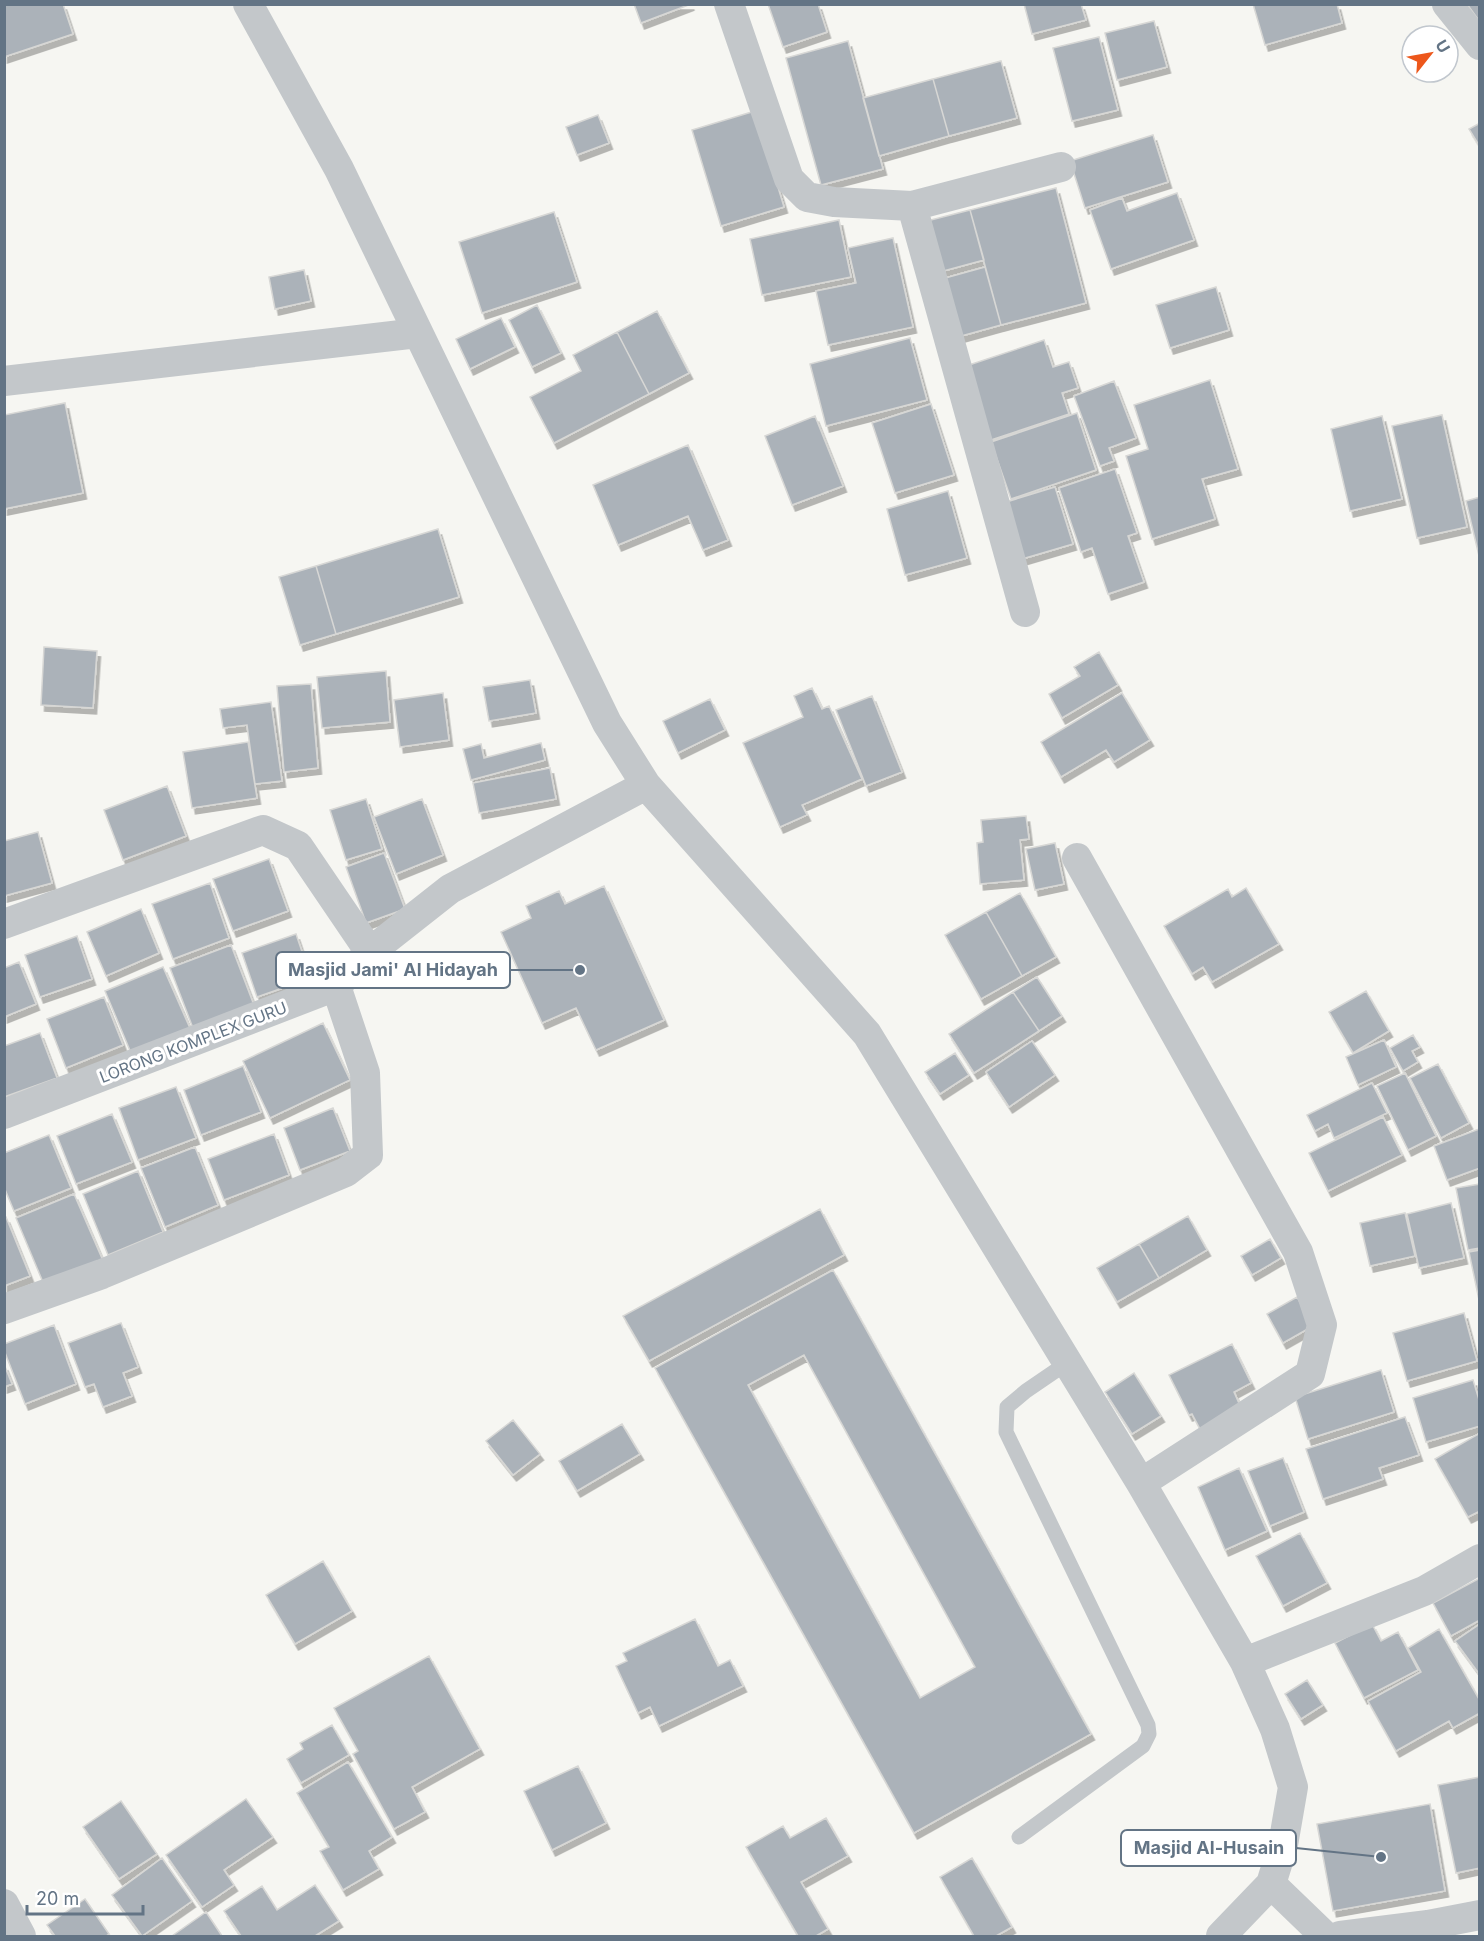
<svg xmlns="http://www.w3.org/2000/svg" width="1484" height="1941" font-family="Inter,sans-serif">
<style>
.building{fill:#abb2b9;stroke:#d7d7d5;stroke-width:1.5;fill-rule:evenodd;filter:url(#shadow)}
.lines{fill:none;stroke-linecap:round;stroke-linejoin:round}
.service{stroke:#c3c7ca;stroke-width:15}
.minor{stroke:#c3c7ca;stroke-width:30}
.labels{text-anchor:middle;stroke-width:6;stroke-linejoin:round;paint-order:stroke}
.street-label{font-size:16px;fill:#637485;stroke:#fff}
.leader{fill:none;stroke:#637485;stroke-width:2}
.callout-dot{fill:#637485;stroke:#fff;stroke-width:2}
.callout{fill:#fff;stroke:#637485;stroke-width:2}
.callout-label{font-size:18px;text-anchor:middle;font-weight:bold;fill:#637485}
</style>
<defs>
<filter id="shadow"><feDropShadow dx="3.5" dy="6" stdDeviation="0" flood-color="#0004"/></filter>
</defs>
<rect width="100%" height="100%" fill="#f6f6f2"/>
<path class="building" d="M 4,4 L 63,4 L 73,34 L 4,57 Z
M 634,4 L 691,4 L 641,23 Z
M 768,4 L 818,4 L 827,32 L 783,47 Z
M 1024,4 L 1081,4 L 1086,20 L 1032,34 Z
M 1253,4 L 1337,4 L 1342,23 L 1265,45 Z
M 1467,4 L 1480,4 L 1480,22 Z
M 1154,21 L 1167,67 L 1117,80 L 1105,33 Z
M 1099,37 L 1118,110 L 1072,121 L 1053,48 Z
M 848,41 L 883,169 L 821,185 L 786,58 Z
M 1001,61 L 1017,118 L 949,136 L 933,79 Z
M 933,79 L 949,136 L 879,156 L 863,98 Z
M 755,111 L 784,207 L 721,226 L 692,130 Z
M 598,115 L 609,143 L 577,155 L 566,127 Z
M 1480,123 L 1480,147 L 1469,129 Z
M 1153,135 L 1168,182 L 1085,208 L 1070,161 Z
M 1056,188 L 1086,303 L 1001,325 L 970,210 Z
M 1177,193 L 1194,240 L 1111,269 L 1090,210 L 1122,198 L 1127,211 Z
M 970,210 L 984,260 L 936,273 L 923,222 Z
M 554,212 L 577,282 L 482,313 L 459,242 Z
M 839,220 L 851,277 L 762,295 L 750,239 Z
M 893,238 L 913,327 L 828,345 L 816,291 L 856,283 L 848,248 Z
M 985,267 L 1001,325 L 954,338 L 938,280 Z
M 304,270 L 311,301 L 275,309 L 269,277 Z
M 1216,287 L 1229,330 L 1170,348 L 1156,305 Z
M 537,305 L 561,353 L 532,367 L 509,320 Z
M 657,311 L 689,373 L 649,394 L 617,332 Z
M 501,318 L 515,347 L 470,369 L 456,339 Z
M 617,332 L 649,394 L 554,443 L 530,397 L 581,371 L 573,355 Z
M 910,338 L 927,400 L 826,426 L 810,364 Z
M 1044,340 L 1053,367 L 1069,362 L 1078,388 L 1062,393 L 1069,414 L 988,441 L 963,367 Z
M 1210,380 L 1238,469 L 1202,479 L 1215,519 L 1152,539 L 1126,456 L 1148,449 L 1134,405 Z
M 1114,381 L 1136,438 L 1109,448 L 1114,461 L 1100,466 L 1074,396 Z
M 65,403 L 83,493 L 4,509 L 4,415 Z
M 931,404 L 954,475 L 895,493 L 872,423 Z
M 1077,413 L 1096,470 L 1011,499 L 991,442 Z
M 1442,415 L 1467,527 L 1417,538 L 1392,426 Z
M 815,416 L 843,486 L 792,505 L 765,436 Z
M 1382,416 L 1402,499 L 1350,511 L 1331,429 Z
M 688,445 L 728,540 L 703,550 L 688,516 L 618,545 L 593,485 Z
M 1115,469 L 1137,533 L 1128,536 L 1144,582 L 1108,594 L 1092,548 L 1081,552 L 1059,488 Z
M 1055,487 L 1073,544 L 1022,559 L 1003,503 Z
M 948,491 L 967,558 L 905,575 L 887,509 Z
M 1480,497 L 1480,560 L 1466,501 Z
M 438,529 L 459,597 L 336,634 L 316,566 Z
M 316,566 L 336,634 L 300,645 L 279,577 Z
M 44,647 L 97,651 L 93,708 L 41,705 Z
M 1099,652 L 1118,685 L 1062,718 L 1049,694 L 1080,676 L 1074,667 Z
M 386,671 L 390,722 L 322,728 L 317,677 Z
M 530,680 L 536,713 L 489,721 L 483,687 Z
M 311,684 L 318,768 L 284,772 L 277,686 Z
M 812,688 L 822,709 L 829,706 L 862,779 L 802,805 L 807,815 L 780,827 L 743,743 L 803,717 L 794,696 Z
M 443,693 L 449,740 L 400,747 L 394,700 Z
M 1122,693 L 1150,740 L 1114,762 L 1106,750 L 1061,777 L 1041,742 Z
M 872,696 L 902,772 L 866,786 L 836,710 Z
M 710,699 L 725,730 L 678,753 L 663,721 Z
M 271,702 L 282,781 L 255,784 L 247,725 L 223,728 L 220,709 Z
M 248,742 L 257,798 L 192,808 L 183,752 Z
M 541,743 L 545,760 L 471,780 L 463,749 L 481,744 L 484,758 Z
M 550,768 L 556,799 L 479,813 L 473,783 Z
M 167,786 L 186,836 L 123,860 L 104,810 Z
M 366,799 L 382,849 L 346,860 L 330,810 Z
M 422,799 L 443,855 L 396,874 L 374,817 Z
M 1026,816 L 1029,839 L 1020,840 L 1024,880 L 980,884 L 977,843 L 983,842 L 981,820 Z
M 38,832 L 52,883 L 4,896 L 4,841 Z
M 1055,843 L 1064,884 L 1035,890 L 1026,849 Z
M 384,853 L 405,909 L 366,923 L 346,867 Z
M 269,859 L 288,911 L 233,931 L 213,879 Z
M 210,883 L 229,938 L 173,959 L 152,904 Z
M 604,886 L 664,1020 L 596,1050 L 576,1008 L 542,1023 L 501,932 L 531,918 L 526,906 L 559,891 L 565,904 Z
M 1246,888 L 1279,944 L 1212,982 L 1203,967 L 1192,974 L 1164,926 L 1228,889 L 1232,897 Z
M 1020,893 L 1056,957 L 1022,976 L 986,912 Z
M 141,909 L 159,953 L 106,976 L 87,932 Z
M 986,912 L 1022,976 L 981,999 L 945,935 Z
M 296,934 L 311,978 L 257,997 L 242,953 Z
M 77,936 L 92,979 L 40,997 L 25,955 Z
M 231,945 L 257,1013 L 196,1036 L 170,968 Z
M 19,962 L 36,1004 L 4,1017 L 4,968 Z
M 163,967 L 193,1035 L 134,1060 L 105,991 Z
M 1037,977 L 1062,1016 L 1039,1031 L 1013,992 Z
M 1366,991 L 1389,1031 L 1353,1053 L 1329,1012 Z
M 1013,992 L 1039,1031 L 974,1073 L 949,1034 Z
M 104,997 L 123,1045 L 66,1068 L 47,1019 Z
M 323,1023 L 350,1080 L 270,1118 L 243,1061 Z
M 40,1033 L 57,1078 L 4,1097 L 4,1046 Z
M 1413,1035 L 1420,1047 L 1412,1051 L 1418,1062 L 1403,1071 L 1390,1048 Z
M 1384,1040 L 1396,1067 L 1358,1085 L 1346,1057 Z
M 1032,1041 L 1055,1075 L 1009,1107 L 986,1072 Z
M 955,1053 L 969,1075 L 940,1094 L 925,1072 Z
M 1438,1064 L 1469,1123 L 1441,1138 L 1410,1078 Z
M 243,1066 L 261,1112 L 201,1135 L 184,1090 Z
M 1405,1073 L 1436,1136 L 1408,1150 L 1377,1086 Z
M 1372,1083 L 1387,1113 L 1334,1138 L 1328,1124 L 1315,1131 L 1307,1115 Z
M 176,1087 L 196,1138 L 138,1160 L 119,1108 Z
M 333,1108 L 350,1151 L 300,1170 L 284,1128 Z
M 112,1114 L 132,1162 L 76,1184 L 57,1136 Z
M 1383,1117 L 1402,1155 L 1328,1191 L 1309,1153 Z
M 1479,1129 L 1480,1168 L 1447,1180 L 1434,1146 Z
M 274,1134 L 289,1175 L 224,1200 L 208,1159 Z
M 49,1135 L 71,1188 L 14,1211 L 4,1187 L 4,1153 Z
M 195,1147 L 218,1205 L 165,1227 L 141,1168 Z
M 138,1171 L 163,1232 L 108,1255 L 83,1194 Z
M 1480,1184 L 1480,1248 L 1468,1250 L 1456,1188 Z
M 74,1194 L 104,1263 L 45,1287 L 16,1218 Z
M 1451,1203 L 1464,1258 L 1419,1268 L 1407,1214 Z
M 820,1209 L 844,1255 L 649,1361 L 623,1316 Z
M 1405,1213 L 1415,1256 L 1370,1266 L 1360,1223 Z
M 1188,1216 L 1207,1250 L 1159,1278 L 1139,1244 Z
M 6,1217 L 30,1276 L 4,1286 L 4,1218 Z
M 1270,1239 L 1281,1258 L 1252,1275 L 1241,1256 Z
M 1139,1244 L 1159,1278 L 1117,1302 L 1097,1268 Z
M 1480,1250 L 1480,1300 L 1479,1300 L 1469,1252 Z
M 833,1270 L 1091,1734 L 914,1833 L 655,1368 ZM 804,1355 L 975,1667 L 920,1698 L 748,1385 Z
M 1297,1297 L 1313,1326 L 1283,1343 L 1267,1314 Z
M 1464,1313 L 1477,1361 L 1407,1381 L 1393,1333 Z
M 121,1323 L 138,1367 L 123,1373 L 132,1396 L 103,1407 L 94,1384 L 85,1387 L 68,1343 Z
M 54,1325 L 76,1384 L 25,1404 L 4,1350 L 4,1344 Z
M 1232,1344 L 1251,1383 L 1234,1392 L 1242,1410 L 1201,1431 L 1192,1414 L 1189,1415 L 1169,1375 Z
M 4,1364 L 12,1384 L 4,1387 Z
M 1381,1370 L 1394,1412 L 1308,1439 L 1295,1397 Z
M 1134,1373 L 1161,1416 L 1132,1434 L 1105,1392 Z
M 1473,1380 L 1480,1403 L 1480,1426 L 1426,1442 L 1413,1398 Z
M 1405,1417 L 1419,1455 L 1379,1468 L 1383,1479 L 1323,1499 L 1306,1449 Z
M 513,1420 L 540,1454 L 513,1475 L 486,1441 Z
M 622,1424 L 640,1454 L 577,1491 L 559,1461 Z
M 1480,1433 L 1480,1511 L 1468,1517 L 1435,1459 Z
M 1283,1458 L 1304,1512 L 1270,1526 L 1248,1471 Z
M 1239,1468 L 1267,1531 L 1225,1550 L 1198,1487 Z
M 1300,1533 L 1327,1583 L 1283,1606 L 1256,1556 Z
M 323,1561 L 352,1611 L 295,1644 L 266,1595 Z
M 1480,1578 L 1480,1620 L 1451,1636 L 1433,1603 Z
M 695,1619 L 718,1666 L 730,1660 L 743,1686 L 659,1726 L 650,1707 L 638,1713 L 616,1666 L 627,1661 L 623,1653 Z
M 1372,1624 L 1381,1641 L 1398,1632 L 1418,1670 L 1364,1698 L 1335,1643 Z
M 1480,1624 L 1480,1675 L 1455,1641 Z
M 1439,1629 L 1480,1701 L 1480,1713 L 1453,1728 L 1449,1721 L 1396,1751 L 1368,1701 L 1421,1672 L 1408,1648 Z
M 429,1656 L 480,1749 L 412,1787 L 425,1812 L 394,1829 L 353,1754 L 358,1751 L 334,1708 Z
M 1307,1680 L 1323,1705 L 1301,1719 L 1285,1694 Z
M 332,1725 L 349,1755 L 301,1783 L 287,1759 L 303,1749 L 300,1743 Z
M 348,1762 L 392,1837 L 369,1851 L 379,1869 L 343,1890 L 320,1851 L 329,1847 L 297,1793 Z
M 578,1766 L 606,1823 L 552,1850 L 524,1791 Z
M 1480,1777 L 1480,1868 L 1456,1873 L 1438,1785 Z
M 246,1799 L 273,1837 L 224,1870 L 234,1885 L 202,1907 L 166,1855 Z
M 121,1801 L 157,1854 L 119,1879 L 83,1827 Z
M 1430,1804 L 1445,1891 L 1333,1911 L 1317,1824 Z
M 826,1818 L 848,1856 L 801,1882 L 828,1929 L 816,1936 L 798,1936 L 746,1847 L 783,1826 L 790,1838 Z
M 162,1858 L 192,1901 L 142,1936 L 112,1895 Z
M 972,1858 L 1012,1927 L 996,1936 L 974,1936 L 940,1877 Z
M 315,1885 L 339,1921 L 315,1936 L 241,1936 L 224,1911 L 262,1886 L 277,1910 Z
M 85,1899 L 109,1934 L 106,1936 L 55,1936 L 47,1925 Z
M 206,1912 L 222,1936 L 172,1936 Z"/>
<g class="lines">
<path class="service" d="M 1019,1837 L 1143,1746 L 1149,1734 L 1148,1725 L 1006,1432 L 1007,1407 L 1026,1391 L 1067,1363"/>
<path class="minor" d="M 248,4 L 339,169 L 607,723 L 646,785 L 867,1034 L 1141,1483 L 1245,1662 L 1275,1729 L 1293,1787 L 1283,1845 L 1271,1884 L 1221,1936
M 729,4 L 789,179 L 807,197 L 834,202 L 912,206 L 1061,167
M 1447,4 L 1480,45
M 912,206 L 1025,612
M 4,381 L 418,333
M 1077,858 L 1298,1252 L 1322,1325 L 1310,1374 L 1141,1483
M 4,924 L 263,830 L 298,846 L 370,952
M 4,1114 L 336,986 L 370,952 L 450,889 L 646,785
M 4,1309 L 102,1274 L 346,1172 L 368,1155 L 365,1073 L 336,986
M 1245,1662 L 1424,1591 L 1480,1559
M 1271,1884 L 1325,1936
M 4,1904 L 21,1936
M 1340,1936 L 1428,1925 L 1480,1915"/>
</g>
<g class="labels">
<g class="street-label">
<text transform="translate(193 1042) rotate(-21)" y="6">LORONG KOMPLEX GURU</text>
</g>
</g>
<path class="leader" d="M580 970L510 970M1381 1857L1296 1848"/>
<g class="callout-dot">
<circle cx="580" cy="970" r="6"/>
<circle cx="1381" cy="1857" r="6"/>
</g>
<g class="callout">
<rect x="276" y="952" width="234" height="36" rx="6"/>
<rect x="1121" y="1830" width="175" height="36" rx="6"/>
</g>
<g class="callout-label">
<text x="393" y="976">Masjid Jami' Al Hidayah</text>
<text x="1209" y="1854">Masjid Al-Husain</text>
</g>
<rect width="1484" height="1941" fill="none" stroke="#637485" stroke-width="12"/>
<g transform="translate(1430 54) rotate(59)"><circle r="28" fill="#ffffff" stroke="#c1c7ce" stroke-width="1.5"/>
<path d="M0-4.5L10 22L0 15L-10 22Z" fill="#ed571b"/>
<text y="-9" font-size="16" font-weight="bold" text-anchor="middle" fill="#637485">U</text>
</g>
<path d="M27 1905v9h116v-9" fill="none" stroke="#637485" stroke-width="3"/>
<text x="36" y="1905" font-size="18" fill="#637485" stroke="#ffffff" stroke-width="4.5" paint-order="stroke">20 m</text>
</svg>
